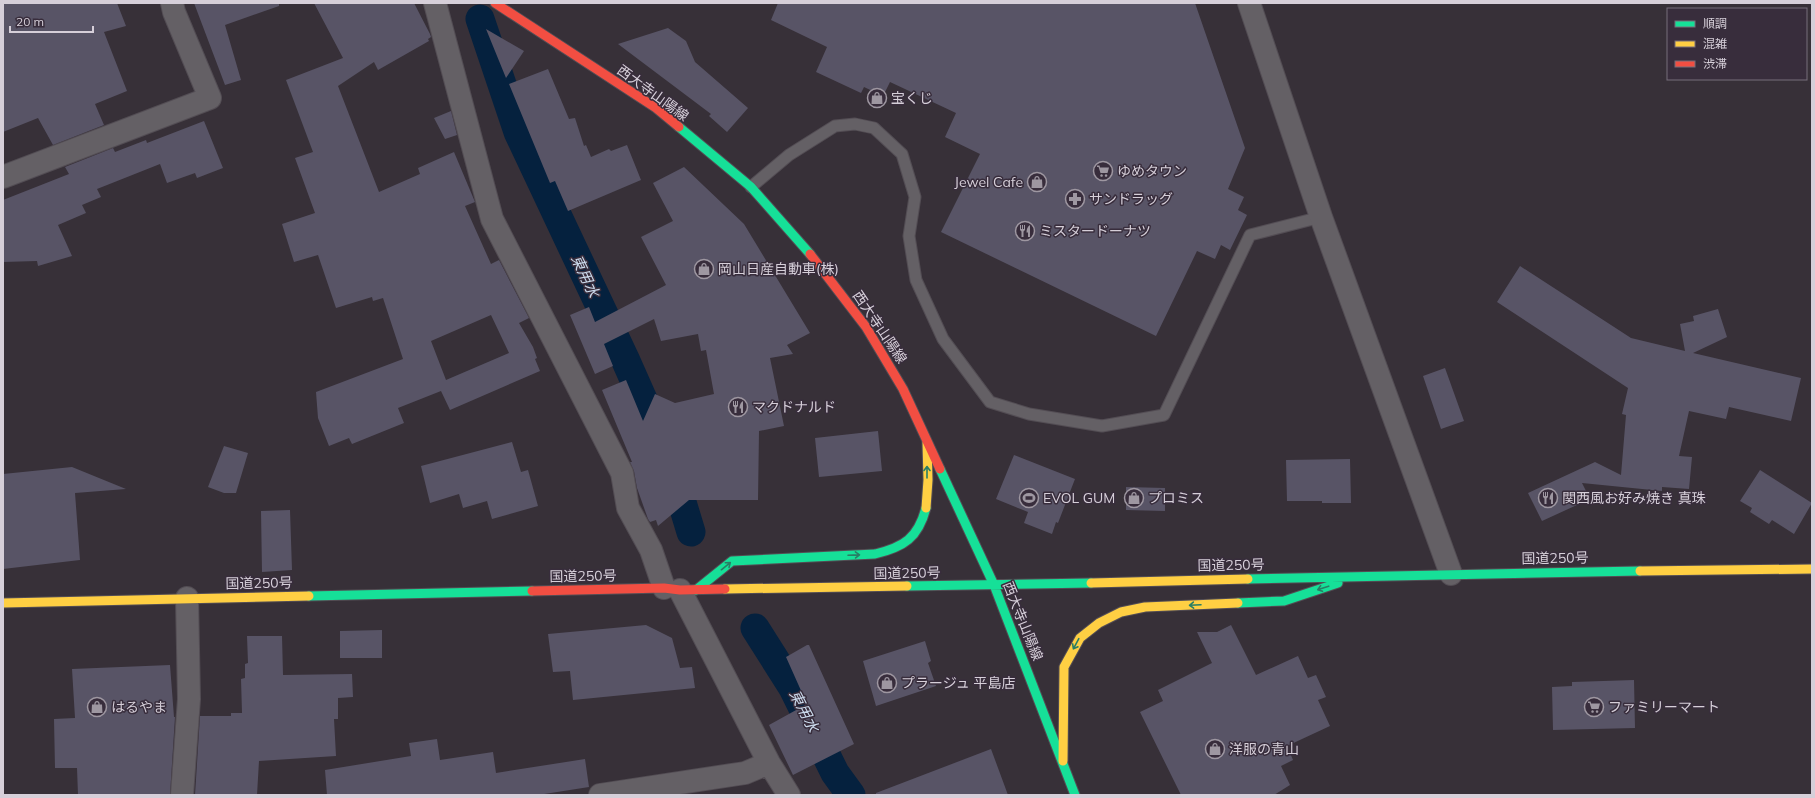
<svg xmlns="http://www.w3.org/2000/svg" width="1815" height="798" font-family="Mulish,'Noto Sans JP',sans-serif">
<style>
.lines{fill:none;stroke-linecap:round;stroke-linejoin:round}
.canal{stroke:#05213e;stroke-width:29}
.building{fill:#585466;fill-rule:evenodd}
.lane-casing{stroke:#534d54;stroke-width:13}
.street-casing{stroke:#534d54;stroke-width:24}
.fast-casing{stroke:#534d54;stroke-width:11}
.slow-casing{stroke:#534d54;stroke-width:11}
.jam-casing{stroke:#534d54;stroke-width:11}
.lane{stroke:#646065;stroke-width:11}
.street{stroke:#646065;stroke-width:22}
.fast{stroke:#16e098;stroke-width:9}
.slow{stroke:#ffcf43;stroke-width:9}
.jam{stroke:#f24e42;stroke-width:9}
.oneway{stroke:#297e65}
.labels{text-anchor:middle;stroke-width:3;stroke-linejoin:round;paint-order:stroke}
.street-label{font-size:14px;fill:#d6cfd9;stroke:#382d3c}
.poi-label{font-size:14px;fill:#d6cfd9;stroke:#382d3c;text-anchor:start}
.water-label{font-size:15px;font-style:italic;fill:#cbdaec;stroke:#382d3c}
</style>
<rect width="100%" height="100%" fill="#373038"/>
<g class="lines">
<path class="canal" d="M 480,19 L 518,132 L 625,359 L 668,456 L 691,532
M 755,628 L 793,688 L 835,773 L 851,795"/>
</g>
<path class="building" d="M 3,3 L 117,3 L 126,26 L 104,32 L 127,91 L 95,104 L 104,125 L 53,145 L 38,118 L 3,132 Z
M 194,3 L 279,3 L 279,6 L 225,25 L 241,80 L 225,85 Z
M 314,3 L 414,3 L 430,34 L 431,37 L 428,39 L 429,41 L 378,70 L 374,62 L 338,86 L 379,192 L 420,174 L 418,168 L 454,152 L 475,202 L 465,206 L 491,264 L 499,260 L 529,318 L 519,323 L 533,347 L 537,358 L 535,359 L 540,371 L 450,410 L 441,391 L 398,408 L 404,423 L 352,444 L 349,438 L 329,446 L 318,418 L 316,392 L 403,359 L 383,298 L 373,301 L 372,297 L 336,308 L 318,255 L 294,262 L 282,224 L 315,213 L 295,158 L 313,152 L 286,80 L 343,58 ZM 491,315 L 509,353 L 446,380 L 431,341 Z
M 778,3 L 1195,3 L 1245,148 L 1228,189 L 1244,197 L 1238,210 L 1247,215 L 1230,250 L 1221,245 L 1215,259 L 1197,251 L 1156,336 L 941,232 L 980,154 L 945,137 L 956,113 L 890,82 L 883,96 L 864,87 L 861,93 L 816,72 L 827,47 L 771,20 Z
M 668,28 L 686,41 L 695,62 L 748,108 L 727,132 L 709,116 L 711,114 L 618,44 Z
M 486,29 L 524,51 L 506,78 Z
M 548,69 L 569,119 L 575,118 L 584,146 L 586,145 L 591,157 L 609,149 L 611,151 L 627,145 L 641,180 L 568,211 L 555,181 L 550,183 L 509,84 Z
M 451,111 L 457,135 L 445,139 L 434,118 Z
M 204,121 L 223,168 L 197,178 L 195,173 L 167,183 L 160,164 L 97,189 L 101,197 L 82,205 L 86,213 L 58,225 L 72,256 L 38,266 L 37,261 L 3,262 L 3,200 L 69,174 L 65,167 L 113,148 L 115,152 L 146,140 L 147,143 Z
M 684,167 L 744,224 L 810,333 L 787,345 L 793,354 L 770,358 L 784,426 L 759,431 L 758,500 L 689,500 L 658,526 L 656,520 L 650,522 L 648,519 L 637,488 L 634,471 L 630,462 L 632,462 L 602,390 L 626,380 L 643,421 L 655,394 L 675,403 L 714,394 L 706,350 L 701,351 L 698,334 L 661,341 L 654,319 L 604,344 L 613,366 L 595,374 L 570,315 L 589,307 L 595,322 L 666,285 L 641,237 L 673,221 L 653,183 Z
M 1520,266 L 1631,338 L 1685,351 L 1680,324 L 1694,321 L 1693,316 L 1718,309 L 1727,337 L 1693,353 L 1801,378 L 1791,421 L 1729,407 L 1726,419 L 1689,411 L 1679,456 L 1692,457 L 1689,489 L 1662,487 L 1662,491 L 1582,483 L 1590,499 L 1542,521 L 1528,493 L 1595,462 L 1621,475 L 1626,415 L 1622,414 L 1628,388 L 1497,302 Z
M 1445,368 L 1464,421 L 1441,429 L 1423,376 Z
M 878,431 L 882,471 L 819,477 L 815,438 Z
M 512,442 L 521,472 L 528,470 L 538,506 L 492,519 L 487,501 L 463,508 L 459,494 L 430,503 L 421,466 Z
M 224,446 L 248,453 L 236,493 L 224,493 L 208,487 Z
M 1014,455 L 1075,479 L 1058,523 L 1056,522 L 1052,534 L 1024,523 L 1028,512 L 996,499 Z
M 1350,459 L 1351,503 L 1322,503 L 1322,501 L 1287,501 L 1286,460 Z
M 72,467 L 126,489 L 75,493 L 80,560 L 3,569 L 3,474 Z
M 1760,470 L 1812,503 L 1794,534 L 1772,520 L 1769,524 L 1750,512 L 1752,508 L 1740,501 Z
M 1126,487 L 1165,488 L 1165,511 L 1126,510 Z
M 290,510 L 292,570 L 262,572 L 261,511 Z
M 646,625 L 672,638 L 680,668 L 692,667 L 695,688 L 573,700 L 570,671 L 553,672 L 548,634 Z
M 1231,625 L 1256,675 L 1298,656 L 1308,678 L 1316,675 L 1326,697 L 1318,700 L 1330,726 L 1287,746 L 1293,760 L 1281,766 L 1290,785 L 1274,795 L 1181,795 L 1140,712 L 1163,701 L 1158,690 L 1212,663 L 1197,632 L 1217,632 Z
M 382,630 L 382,658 L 340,658 L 340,631 Z
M 247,636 L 282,636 L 283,675 L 352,674 L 353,697 L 338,698 L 338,719 L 334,719 L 336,756 L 259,761 L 257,795 L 195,795 L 200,716 L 231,716 L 231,713 L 242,713 L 241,679 L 245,678 L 245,664 L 248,663 Z
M 925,641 L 931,661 L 928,663 L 936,686 L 876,706 L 863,661 Z
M 807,645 L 809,645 L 854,744 L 793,775 L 769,725 L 807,704 L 786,657 Z
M 170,665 L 174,717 L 175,717 L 170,795 L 78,795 L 77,768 L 55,768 L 54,719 L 75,718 L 72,669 Z
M 1634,680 L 1635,728 L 1553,730 L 1552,687 L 1572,686 L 1572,682 Z
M 437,739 L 440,760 L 493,752 L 496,773 L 585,759 L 589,787 L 538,795 L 327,795 L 325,770 L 411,756 L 409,743 Z
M 991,749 L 1008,795 L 876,795 L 876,793 Z"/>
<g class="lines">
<g class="lane-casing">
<path id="lane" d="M 751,187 L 789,155 L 835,126 L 855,124 L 874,128 L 902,154 L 915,197 L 909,236 L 916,280 L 943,339 L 990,402 L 1029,414 L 1102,426 L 1164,415 L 1250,235 L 1321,217"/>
</g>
<g class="street-casing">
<path id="street" d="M 435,3 L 492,219 L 622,473 L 628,508 L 651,550 L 664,588
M 1249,3 L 1321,217 L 1451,574
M 3,177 L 210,98 L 174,12 L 172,3
M 680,590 L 769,763 L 789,795
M 182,795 L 189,699 L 187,598
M 600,795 L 745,773 L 769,763"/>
</g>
<g class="fast-casing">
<path id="fast" d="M 679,127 L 751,187 L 810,254
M 940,469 L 994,585 L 1075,795
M 1248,579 L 1640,571
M 907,586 L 1091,583
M 696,590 L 732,561 L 875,554 C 904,547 918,538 926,508
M 309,596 L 532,591
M 1238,603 L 1284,601 L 1338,583"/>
</g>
<g class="slow-casing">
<path id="slow" d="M 926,508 L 928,480 L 927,443
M 1640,571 L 1812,569
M 1091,583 L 1248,579
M 725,589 L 907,586
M 3,603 L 309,596
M 1063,761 L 1064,667 L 1080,638 L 1099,623 L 1121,612 L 1145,607 L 1238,603"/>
</g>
<g class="jam-casing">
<path id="jam" d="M 495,3 L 656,108 L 679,127
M 810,254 L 866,327 L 903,389 L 940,469
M 532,591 L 664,588 L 680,590 L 725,589"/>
</g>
<use href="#lane" class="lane"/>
<use href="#street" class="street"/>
<use href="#fast" class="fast"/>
<use href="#slow" class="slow"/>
<use href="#jam" class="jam"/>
</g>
<defs><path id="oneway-shaft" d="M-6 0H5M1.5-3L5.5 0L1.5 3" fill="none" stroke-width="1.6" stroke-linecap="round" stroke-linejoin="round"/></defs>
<g class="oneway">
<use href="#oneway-shaft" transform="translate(927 472) rotate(-90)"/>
<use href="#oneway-shaft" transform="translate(854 555) rotate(-2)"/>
<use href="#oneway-shaft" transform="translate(726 566) rotate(-39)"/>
<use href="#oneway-shaft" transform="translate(1323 588) rotate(162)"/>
<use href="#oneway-shaft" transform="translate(1195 605) rotate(177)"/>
<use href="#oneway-shaft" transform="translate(1076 644) rotate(118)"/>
</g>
<defs>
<g id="shop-ring" transform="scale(1)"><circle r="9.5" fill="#382d3c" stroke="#9e97a1" stroke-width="1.5"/><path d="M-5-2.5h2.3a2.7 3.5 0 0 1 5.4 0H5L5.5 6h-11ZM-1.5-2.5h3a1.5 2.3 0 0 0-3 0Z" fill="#9e97a1"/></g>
<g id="supermarket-ring" transform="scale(1)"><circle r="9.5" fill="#382d3c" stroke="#9e97a1" stroke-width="1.5"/><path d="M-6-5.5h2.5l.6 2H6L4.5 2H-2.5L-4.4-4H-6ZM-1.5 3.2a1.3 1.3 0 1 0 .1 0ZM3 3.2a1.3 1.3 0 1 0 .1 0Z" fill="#9e97a1"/></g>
<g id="pharmacy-ring" transform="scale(1)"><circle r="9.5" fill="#382d3c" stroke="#9e97a1" stroke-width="1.5"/><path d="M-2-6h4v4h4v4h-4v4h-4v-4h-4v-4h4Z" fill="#9e97a1"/></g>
<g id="restaurant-ring" transform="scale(1)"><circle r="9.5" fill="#382d3c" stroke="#9e97a1" stroke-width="1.5"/><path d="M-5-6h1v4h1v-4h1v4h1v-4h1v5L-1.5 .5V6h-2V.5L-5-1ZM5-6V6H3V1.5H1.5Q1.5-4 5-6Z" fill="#9e97a1"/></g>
<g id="stadium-ring" transform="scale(1)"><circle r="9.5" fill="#382d3c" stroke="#9e97a1" stroke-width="1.5"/><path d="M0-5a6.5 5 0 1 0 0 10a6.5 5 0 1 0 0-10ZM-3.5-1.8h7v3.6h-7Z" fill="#9e97a1"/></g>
</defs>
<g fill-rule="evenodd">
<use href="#shop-ring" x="877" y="98"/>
<use href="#supermarket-ring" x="1103" y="171"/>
<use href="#shop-ring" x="1037" y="182"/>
<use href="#pharmacy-ring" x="1075" y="199"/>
<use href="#restaurant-ring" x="1025" y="231"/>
<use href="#shop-ring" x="704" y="269"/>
<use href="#restaurant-ring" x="738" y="407"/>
<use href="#stadium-ring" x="1029" y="498"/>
<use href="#shop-ring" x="1134" y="498"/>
<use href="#restaurant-ring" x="1548" y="498"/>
<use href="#shop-ring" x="887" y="683"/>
<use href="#shop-ring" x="97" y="707"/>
<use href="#supermarket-ring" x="1594" y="707"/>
<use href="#shop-ring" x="1215" y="749"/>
</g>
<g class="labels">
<g class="street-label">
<text transform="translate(653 93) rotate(36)" y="5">西大寺山陽線</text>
<text transform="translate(880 327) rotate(56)" y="5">西大寺山陽線</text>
<text transform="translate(1555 558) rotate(-1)" y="5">国道250号</text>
<text transform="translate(1231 565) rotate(-1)" y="5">国道250号</text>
<text transform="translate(907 573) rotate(-1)" y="5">国道250号</text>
<text transform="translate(583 576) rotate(-1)" y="5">国道250号</text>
<text transform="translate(259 583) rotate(-1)" y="5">国道250号</text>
<text transform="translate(1023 621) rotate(68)" y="5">西大寺山陽線</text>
</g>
<g class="poi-label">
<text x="891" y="103">宝くじ</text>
<text x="1117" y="176">ゆめタウン</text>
<text x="1023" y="187" text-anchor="end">Jewel Cafe</text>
<text x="1089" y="204">サンドラッグ</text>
<text x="1039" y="236">ミスタードーナツ</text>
<text x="718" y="274">岡山日産自動車(株)</text>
<text x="752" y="412">マクドナルド</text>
<text x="1043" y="503">EVOL GUM</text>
<text x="1148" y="503">プロミス</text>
<text x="1562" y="503">関西風お好み焼き 真珠</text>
<text x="901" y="688">プラージュ 平島店</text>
<text x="111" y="712">はるやま</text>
<text x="1608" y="712">ファミリーマート</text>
<text x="1229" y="754">洋服の青山</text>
</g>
<g class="water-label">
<text transform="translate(585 276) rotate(65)" y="5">東用水</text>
<text transform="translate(804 711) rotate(63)" y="5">東用水</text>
</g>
</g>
<rect width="1815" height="798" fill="none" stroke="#d6cfd9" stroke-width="8"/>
<rect x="1667" y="8" width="140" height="72" fill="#382d3c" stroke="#776e7b"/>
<rect x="1675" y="21" width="20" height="6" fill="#16e098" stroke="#776e7b"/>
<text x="1703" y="28" font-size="12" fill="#d6cfd9">順調</text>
<rect x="1675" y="41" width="20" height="6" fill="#ffcf43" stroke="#776e7b"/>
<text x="1703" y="48" font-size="12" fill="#d6cfd9">混雑</text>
<rect x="1675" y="61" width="20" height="6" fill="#f24e42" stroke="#776e7b"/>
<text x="1703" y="68" font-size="12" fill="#d6cfd9">渋滞</text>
<path d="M10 26v6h83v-6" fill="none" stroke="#d6cfd9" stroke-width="2"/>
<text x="16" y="26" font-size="12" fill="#d6cfd9" stroke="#382d3c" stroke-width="3" paint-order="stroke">20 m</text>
</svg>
